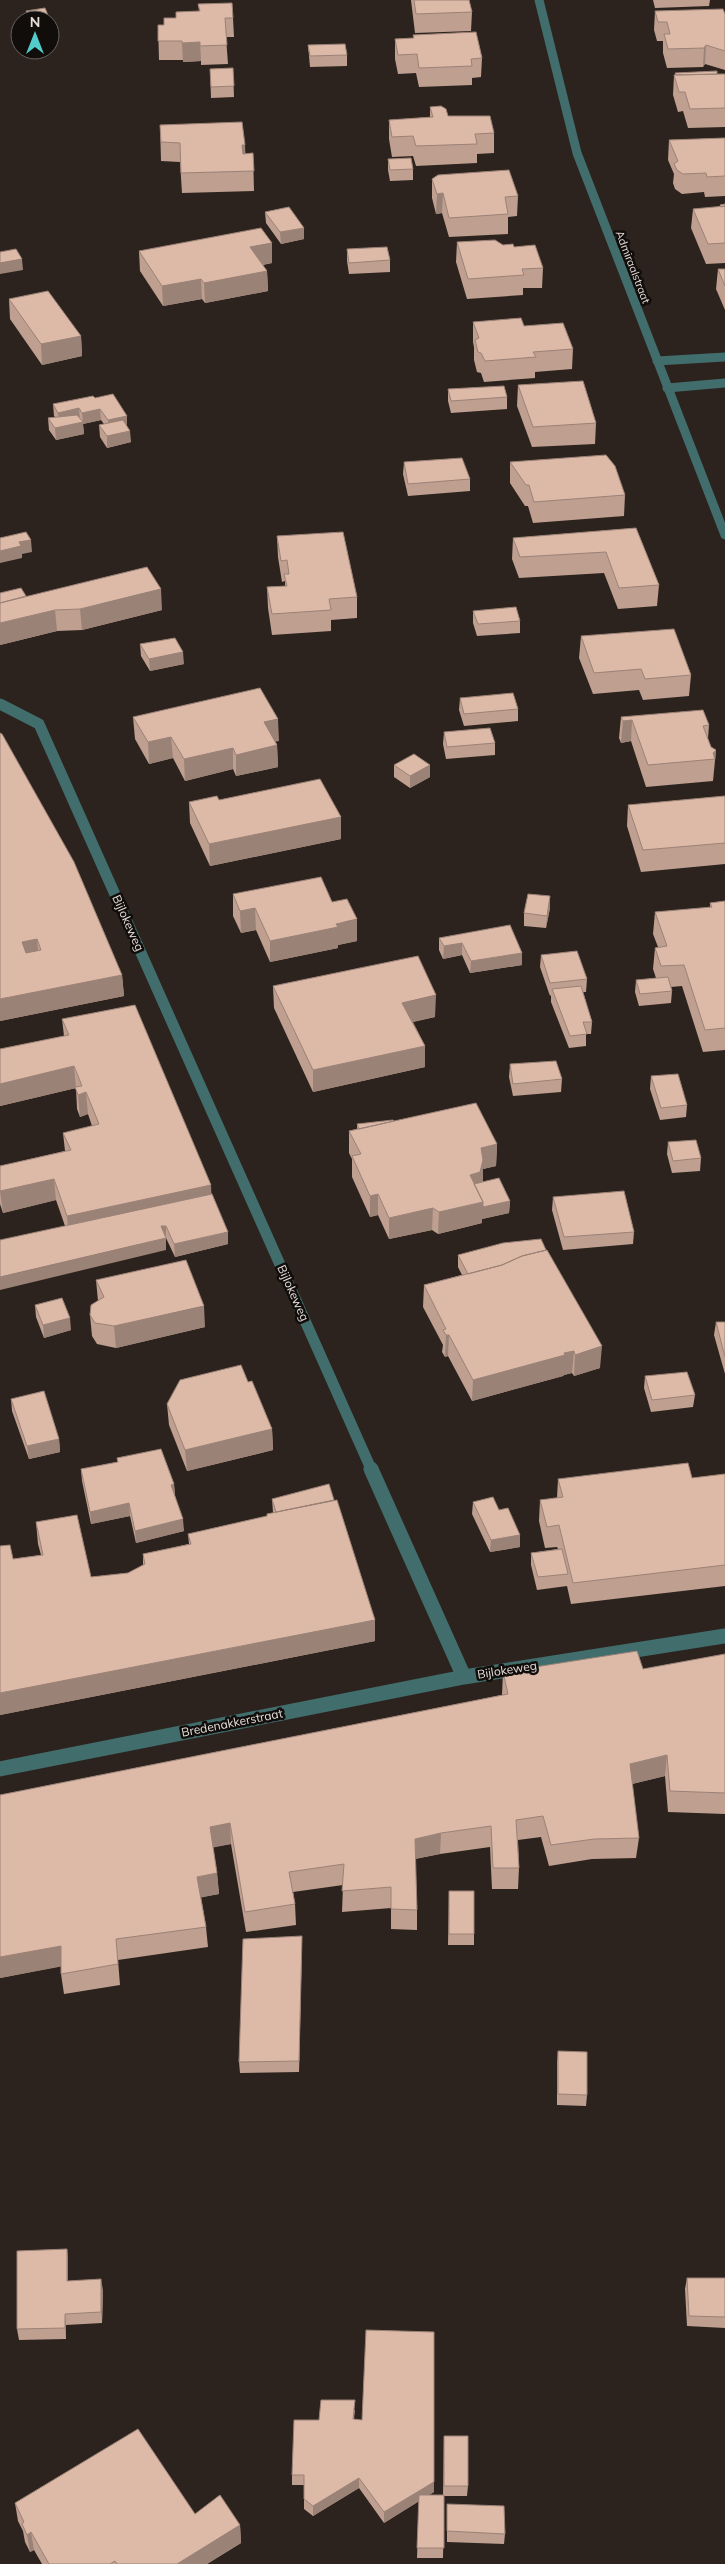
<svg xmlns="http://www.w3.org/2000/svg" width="725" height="2564" font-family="Mulish,sans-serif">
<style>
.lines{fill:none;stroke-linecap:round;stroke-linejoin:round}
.street-far2{stroke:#416d6c;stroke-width:9}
.street-far1{stroke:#416d6c;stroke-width:11}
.street{stroke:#416d6c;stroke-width:15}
.wall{fill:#be9f90}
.shaded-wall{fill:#9b8276}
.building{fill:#ddb9a8;stroke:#9b8276;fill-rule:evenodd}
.labels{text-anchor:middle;stroke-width:5;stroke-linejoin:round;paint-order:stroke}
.far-street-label{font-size:11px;fill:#e5dedb;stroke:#110d0b}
.street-label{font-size:12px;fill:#e5dedb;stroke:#110d0b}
</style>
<rect width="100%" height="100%" fill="#2c231e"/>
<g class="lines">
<path class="street-far2" d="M 539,0 L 577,153 L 725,535
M 657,361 L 725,357
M 667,388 L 725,383"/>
<path class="street-far1" d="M 0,704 L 39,724 L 372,1471"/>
<path class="street" d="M 371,1469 L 464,1677
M 0,1769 L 464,1677 L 725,1636"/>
</g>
<path class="wall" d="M 411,0 L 469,0 L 472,12 L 471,31 L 415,33 Z
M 653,0 L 710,0 L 709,6 L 655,8 Z
M 198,4 L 233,18 L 234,37 L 226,37 L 228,64 L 201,65 L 201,61 L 183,62 L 183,60 L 159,60 L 158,25 L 164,25 L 176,18 L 199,11 Z
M 26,11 L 50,20 L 26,20 Z
M 655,11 L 725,14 L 725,70 L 705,64 L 703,67 L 667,68 L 663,53 L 663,41 L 657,41 L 654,30 Z
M 413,35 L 482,58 L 481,77 L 472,78 L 472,85 L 419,87 L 416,73 L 398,74 L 395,59 L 395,39 L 413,38 Z
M 308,45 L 347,55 L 347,66 L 310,67 Z
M 233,68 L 234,97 L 211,98 L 210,69 Z
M 675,73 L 725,74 L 725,127 L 688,128 L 683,111 L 678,112 L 673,95 L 674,75 L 675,75 Z
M 430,107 L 448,116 L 494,133 L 494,153 L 477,154 L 477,163 L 416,166 L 413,156 L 392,157 L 389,139 L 389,120 L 430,117 Z
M 160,125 L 246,154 L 253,153 L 254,191 L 182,193 L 180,162 L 161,161 Z
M 725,138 L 725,196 L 705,197 L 704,192 L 682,194 L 675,189 L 673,183 L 674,174 L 668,160 L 669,140 Z
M 388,159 L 413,169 L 413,180 L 390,181 L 388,170 Z
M 432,179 L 518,196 L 517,216 L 508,217 L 508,234 L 449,237 L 442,213 L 436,214 L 432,198 Z
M 725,204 L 725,263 L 706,264 L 691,228 L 693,209 L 720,207 L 720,205 Z
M 265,212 L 304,228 L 304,239 L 281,244 L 266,223 Z
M 457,242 L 503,245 L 514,247 L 543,268 L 542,288 L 523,288 L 523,295 L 467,299 L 456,262 Z
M 347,249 L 390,260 L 390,272 L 349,274 L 347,261 Z
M 139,251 L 272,263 L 263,265 L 267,271 L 268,291 L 205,303 L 202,299 L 163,306 L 140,271 Z
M 718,269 L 725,269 L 725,310 L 716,289 Z
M 9,299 L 81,336 L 82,356 L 42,365 L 10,319 Z
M 473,322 L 524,326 L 573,349 L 572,369 L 535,372 L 535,378 L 484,382 L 481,373 L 477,372 L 474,360 L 474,347 L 473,342 Z
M 518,385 L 596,423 L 595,444 L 532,447 L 517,406 Z
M 448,389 L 507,397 L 507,409 L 451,413 L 448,401 Z
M 95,398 L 127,416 L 127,426 L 131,442 L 107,448 L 100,437 L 99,425 L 104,424 L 101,420 L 83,424 L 84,434 L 56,440 L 49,430 L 48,418 L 55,417 L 54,416 L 53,404 Z
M 404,462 L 470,479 L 470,491 L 408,496 L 403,474 Z
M 510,462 L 625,495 L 624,516 L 533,523 L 528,506 L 525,506 L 510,483 Z
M 636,528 L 659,585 L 657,606 L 618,609 L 604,573 L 519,578 L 512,559 L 513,538 Z
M 277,536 L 357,597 L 357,618 L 331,620 L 331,631 L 272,635 L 268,608 L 267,587 L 285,586 L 285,581 L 282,582 L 278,557 Z
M 0,593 L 26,596 L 162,610 L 82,630 L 57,631 L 0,645 Z
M 473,611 L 520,621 L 520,633 L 477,636 L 473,623 Z
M 581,636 L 691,675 L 689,696 L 643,700 L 639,690 L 593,694 L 579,658 Z
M 140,644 L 184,664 L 150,671 L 141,656 Z
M 460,698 L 518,709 L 518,721 L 464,726 L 459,710 Z
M 133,717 L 279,741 L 275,741 L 277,745 L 278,767 L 236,776 L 233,769 L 185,781 L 173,758 L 149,764 L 135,739 Z
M 621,717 L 709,725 L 708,739 L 711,747 L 716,750 L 713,781 L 646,787 L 631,741 L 621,743 L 619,738 Z
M 444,732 L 495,743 L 495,755 L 446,759 L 443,744 Z
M 0,733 L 122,975 L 124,996 L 0,1021 Z
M 394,765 L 430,765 L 430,777 L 410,788 L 394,777 Z
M 725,796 L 725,864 L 641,872 L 627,826 L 628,805 Z
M 219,800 L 341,817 L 341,839 L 210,866 L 190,823 L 189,802 Z
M 233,894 L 332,902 L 357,941 L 338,945 L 338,948 L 270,962 L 256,930 L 241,933 L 233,916 Z
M 550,896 L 550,908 L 546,928 L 524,926 L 524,913 Z
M 725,901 L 725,1050 L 703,1052 L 682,986 L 671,987 L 672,991 L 671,1003 L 639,1006 L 635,992 L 636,980 L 656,978 L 653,969 L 655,948 L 658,947 L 653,934 L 655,912 L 710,908 L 710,903 Z
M 439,938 L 522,953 L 522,965 L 470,973 L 462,955 L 443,959 L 439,950 Z
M 541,955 L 587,979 L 586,992 L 583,992 L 592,1022 L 591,1034 L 586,1034 L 586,1046 L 569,1048 L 551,1002 L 551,995 L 550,996 L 540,967 Z
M 273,986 L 435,1017 L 413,1022 L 425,1046 L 425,1067 L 313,1092 L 274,1008 Z
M 62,1019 L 212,1194 L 228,1244 L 175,1257 L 166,1238 L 166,1250 L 65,1226 L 56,1200 L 3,1213 L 0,1204 L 0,1166 L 65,1151 L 63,1133 L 92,1126 L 88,1114 L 80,1117 L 77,1109 L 76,1088 L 0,1106 L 0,1049 L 64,1036 Z
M 510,1064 L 562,1079 L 561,1092 L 513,1096 L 509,1077 Z
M 651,1076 L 687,1105 L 686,1117 L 660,1120 L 650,1089 Z
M 394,1121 L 497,1144 L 496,1166 L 483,1169 L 483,1182 L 510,1201 L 509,1213 L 482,1219 L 482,1223 L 438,1234 L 432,1230 L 389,1239 L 378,1215 L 370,1217 L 352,1177 L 352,1159 L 349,1153 L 349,1131 L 357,1129 L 357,1124 Z
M 668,1142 L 701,1158 L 700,1171 L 672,1173 L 667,1154 Z
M 553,1197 L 634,1232 L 633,1244 L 563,1250 L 552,1210 Z
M 458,1255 L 600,1368 L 574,1376 L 572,1373 L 564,1375 L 563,1376 L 472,1401 L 448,1356 L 445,1357 L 442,1352 L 443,1345 L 423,1307 L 424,1285 L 462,1275 L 458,1267 Z
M 96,1280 L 205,1327 L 116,1348 L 97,1344 L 92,1336 L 90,1315 L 98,1301 Z
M 35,1305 L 71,1330 L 44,1338 L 36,1317 Z
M 716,1322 L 725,1322 L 725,1374 L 714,1335 Z
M 645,1376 L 695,1395 L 693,1407 L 651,1412 L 644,1388 Z
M 248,1382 L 272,1429 L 273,1450 L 187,1471 L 169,1425 L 167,1404 Z
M 11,1399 L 59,1439 L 60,1452 L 29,1459 L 12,1411 Z
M 117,1458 L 174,1484 L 175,1496 L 184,1531 L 136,1543 L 130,1516 L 91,1524 L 82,1481 L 81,1469 L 118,1462 Z
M 725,1474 L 725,1586 L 571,1604 L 567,1586 L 537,1590 L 531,1565 L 531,1553 L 558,1549 L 557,1547 L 545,1548 L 539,1521 L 540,1500 L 557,1498 L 558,1479 L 692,1478 Z
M 272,1499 L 375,1641 L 0,1715 L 13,1559 L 41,1555 L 38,1544 L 36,1522 L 91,1577 L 128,1573 L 143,1565 L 143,1554 L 189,1544 L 188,1534 L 267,1516 L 267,1514 L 273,1513 Z
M 473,1502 L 499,1510 L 520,1547 L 490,1552 L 472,1514 Z
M 725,1654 L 725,1814 L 668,1812 L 665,1776 L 632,1784 L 639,1838 L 636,1858 L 592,1859 L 549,1866 L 541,1837 L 518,1840 L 519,1868 L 518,1889 L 492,1889 L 490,1847 L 440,1854 L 415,1859 L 417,1910 L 417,1930 L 391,1929 L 391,1908 L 342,1912 L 343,1885 L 293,1892 L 295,1904 L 296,1925 L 246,1932 L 231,1844 L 213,1847 L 217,1873 L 219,1894 L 201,1897 L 206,1927 L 208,1947 L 118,1960 L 120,1985 L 64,1994 L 61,1974 L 61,1966 L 0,1978 L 0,1795 L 502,1695 L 503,1672 L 643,1669 Z
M 449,1891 L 474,1934 L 474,1945 L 448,1945 Z
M 302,1936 L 299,2072 L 240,2073 L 239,2062 Z
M 558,2051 L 587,2095 L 586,2106 L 557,2105 L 557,2062 Z
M 67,2249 L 68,2260 L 68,2281 L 103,2290 L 102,2323 L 66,2325 L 66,2339 L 19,2340 L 17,2329 Z
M 687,2278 L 725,2278 L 725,2328 L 687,2326 L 685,2289 Z
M 355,2410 L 354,2419 L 434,2492 L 429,2495 L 443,2495 L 444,2436 L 468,2486 L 467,2496 L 444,2496 L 443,2558 L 417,2558 L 419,2501 L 384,2523 L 359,2488 L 313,2516 L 304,2509 L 304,2485 L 292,2485 L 292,2475 L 319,2420 Z
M 15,2503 L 195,2514 L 240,2525 L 241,2543 L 207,2564 L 42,2564 L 34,2550 L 30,2552 L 25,2542 L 23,2531 L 18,2521 Z
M 447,2504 L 505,2534 L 504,2544 L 447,2542 Z"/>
<path class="shaded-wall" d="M 50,24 L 51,24 L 52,35 L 50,35 Z
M 200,42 L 201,61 L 183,62 L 182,43 Z
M 706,45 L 705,64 L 703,67 L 704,48 Z
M 242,145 L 245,145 L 246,164 L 243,165 Z
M 443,193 L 442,213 L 436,214 L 437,194 Z
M 304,228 L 304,239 L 281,244 L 280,232 Z
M 272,243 L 272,263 L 250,267 L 250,247 Z
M 22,259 L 23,270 L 0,274 L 0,263 Z
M 267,271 L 268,291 L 205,303 L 204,283 Z
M 201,279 L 202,299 L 163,306 L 162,286 Z
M 81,336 L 82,356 L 42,365 L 41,344 Z
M 79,408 L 80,420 L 59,425 L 58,413 Z
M 100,409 L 101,420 L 83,424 L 84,434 L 56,440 L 55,428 L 83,422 L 82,413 Z
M 127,416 L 127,427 L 109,432 L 108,420 Z
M 130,431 L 131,442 L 107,448 L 107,436 Z
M 31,540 L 32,552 L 22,554 L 22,558 L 0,563 L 0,551 L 19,542 Z
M 161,589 L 162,610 L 82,630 L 80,609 Z
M 55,610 L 57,631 L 0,645 L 0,623 Z
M 183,652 L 184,664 L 150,671 L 149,659 Z
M 278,719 L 279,741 L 264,744 L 264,722 Z
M 632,720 L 631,741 L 621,743 L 623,721 Z
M 171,737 L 173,758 L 149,764 L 148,742 Z
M 277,745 L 278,767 L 236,776 L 236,755 Z
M 233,748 L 233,769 L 185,781 L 184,759 Z
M 716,750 L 714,771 L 715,759 L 713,753 Z
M 430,765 L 430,777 L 410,788 L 410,776 Z
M 341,817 L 341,839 L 210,866 L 209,844 Z
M 550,896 L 550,908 L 546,928 L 547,916 Z
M 255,908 L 256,930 L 241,933 L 240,911 Z
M 357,919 L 357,941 L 338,945 L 338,948 L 270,962 L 270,941 Z
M 37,939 L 39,961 L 25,964 L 22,942 Z
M 462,943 L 462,955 L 443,959 L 444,946 Z
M 522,953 L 522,965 L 470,973 L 471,961 Z
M 122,975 L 124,996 L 0,1021 L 0,999 Z
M 436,995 L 435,1017 L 402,1024 L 402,1003 Z
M 425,1046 L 425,1067 L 313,1092 L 313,1070 Z
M 74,1066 L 76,1088 L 0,1106 L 0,1084 Z
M 86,1092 L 88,1114 L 80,1117 L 78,1095 Z
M 497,1144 L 496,1166 L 483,1169 L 483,1181 L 479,1194 L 470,1175 L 481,1148 Z
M 54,1179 L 56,1200 L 3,1213 L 0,1191 Z
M 211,1185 L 212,1206 L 69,1238 L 67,1216 Z
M 378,1194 L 378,1215 L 370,1217 L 370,1196 Z
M 510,1201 L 509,1213 L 482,1219 L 482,1223 L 438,1234 L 439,1212 L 483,1202 Z
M 433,1208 L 432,1230 L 389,1239 L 389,1218 Z
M 161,1226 L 166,1226 L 166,1238 L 162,1239 Z
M 228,1232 L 228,1244 L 175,1257 L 174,1244 Z
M 166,1238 L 166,1250 L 0,1290 L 0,1277 Z
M 204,1306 L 205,1327 L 116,1348 L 114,1326 Z
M 70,1318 L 71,1330 L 44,1338 L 43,1325 Z
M 446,1335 L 449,1335 L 448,1356 L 445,1357 Z
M 602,1346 L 600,1368 L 574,1376 L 575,1355 Z
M 574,1351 L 572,1373 L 564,1375 L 563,1376 L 472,1401 L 473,1380 L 564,1353 Z
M 272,1429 L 273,1450 L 187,1471 L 185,1450 Z
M 59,1439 L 60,1452 L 29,1459 L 27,1446 Z
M 174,1484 L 175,1496 L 171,1485 Z
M 129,1503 L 130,1516 L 91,1524 L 90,1512 Z
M 183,1519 L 184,1531 L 136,1543 L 135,1531 Z
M 520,1535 L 520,1547 L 490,1552 L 491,1540 Z
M 375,1620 L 375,1641 L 0,1715 L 0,1693 Z
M 667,1755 L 665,1776 L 628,1785 L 630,1764 Z
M 230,1823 L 231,1844 L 211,1848 L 210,1827 Z
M 441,1833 L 440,1854 L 414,1859 L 415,1839 Z
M 217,1873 L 219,1894 L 199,1898 L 197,1877 Z
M 302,1936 L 302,1947 L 299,2072 L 299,2061 Z
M 61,1946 L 64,1966 L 0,1978 L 0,1957 Z
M 67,2249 L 68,2260 L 68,2292 L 67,2281 Z
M 101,2279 L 103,2290 L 102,2323 L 101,2312 Z
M 65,2314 L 66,2325 L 66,2339 L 65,2328 Z
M 359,2478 L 359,2488 L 313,2516 L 313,2506 Z
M 434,2482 L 434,2492 L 384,2523 L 384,2512 Z
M 240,2525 L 241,2543 L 207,2564 L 177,2564 Z
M 31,2532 L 34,2550 L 30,2552 L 27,2535 Z"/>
<path class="building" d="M 414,0 L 469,0 L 472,12 L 416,14 Z
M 232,3 L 233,18 L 225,18 L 227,45 L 200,46 L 200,42 L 182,43 L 182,41 L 158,41 L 158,25 L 164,25 L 164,18 L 176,18 L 176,12 L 200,11 L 198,4 Z
M 45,8 L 50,20 L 30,20 L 26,11 Z
M 723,9 L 725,14 L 725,51 L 706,45 L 704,48 L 668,49 L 664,34 L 670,34 L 667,22 L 658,22 L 655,11 Z
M 476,32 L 482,58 L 471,59 L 472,66 L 419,68 L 417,54 L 398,55 L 395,39 L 414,38 L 413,35 Z
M 345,44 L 347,55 L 310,56 L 308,45 Z
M 233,68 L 234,86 L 211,87 L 210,69 Z
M 717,71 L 717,74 L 676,75 L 675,73 Z
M 725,74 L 725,108 L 690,109 L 685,92 L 679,92 L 674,75 Z
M 441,106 L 446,109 L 448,116 L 490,116 L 494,133 L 475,134 L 477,144 L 416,146 L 413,136 L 392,137 L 389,120 L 433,117 L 430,107 Z
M 242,122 L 245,145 L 242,145 L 243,154 L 253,153 L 254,171 L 181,173 L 180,143 L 161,142 L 160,125 Z
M 725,138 L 725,176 L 707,177 L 706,173 L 683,174 L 677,170 L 674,164 L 678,161 L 669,140 Z
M 411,158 L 413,169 L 390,170 L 388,159 Z
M 509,170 L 518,196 L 505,197 L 508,214 L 449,218 L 443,193 L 437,194 L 432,179 L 438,175 Z
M 725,204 L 725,206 L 721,207 L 720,205 Z
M 725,206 L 725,243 L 708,244 L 693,209 Z
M 289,207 L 304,228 L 280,232 L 265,212 Z
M 261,228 L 272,243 L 250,247 L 267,271 L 204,283 L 201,279 L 162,286 L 139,251 Z
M 495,240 L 503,245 L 513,244 L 514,247 L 535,245 L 543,268 L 522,269 L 524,275 L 468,279 L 457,242 Z
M 387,247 L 390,260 L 349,263 L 347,249 Z
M 16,249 L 22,259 L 0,263 L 0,252 Z
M 718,269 L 725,269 L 725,286 Z
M 48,291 L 81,336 L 41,344 L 9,299 Z
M 521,318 L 524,326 L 563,323 L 573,349 L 533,352 L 536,357 L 485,361 L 481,353 L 478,352 L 475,340 L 479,338 L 473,322 Z
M 583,381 L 596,423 L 533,427 L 518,385 Z
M 504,386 L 507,397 L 451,401 L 448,389 Z
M 113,394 L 127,416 L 108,420 L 100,409 L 82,413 L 79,408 L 58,413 L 53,404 L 93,396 L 95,398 Z
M 77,415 L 83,422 L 55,428 L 48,418 Z
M 123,420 L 130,431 L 107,436 L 99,425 Z
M 606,455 L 615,466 L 625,495 L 534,502 L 529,485 L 526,485 L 510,462 Z
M 462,458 L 470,479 L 408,484 L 404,462 Z
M 636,528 L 659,585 L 619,588 L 606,552 L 520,557 L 513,538 Z
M 26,532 L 31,540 L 19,542 L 21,546 L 0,551 L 0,538 Z
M 343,532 L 357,597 L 329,599 L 331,610 L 272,614 L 267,587 L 287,586 L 284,574 L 289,574 L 287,560 L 281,561 L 277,536 Z
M 147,567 L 161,589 L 80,609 L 55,610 L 0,623 L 0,603 Z
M 21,588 L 26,596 L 0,603 L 0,593 Z
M 516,607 L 520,621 L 478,624 L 473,611 Z
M 674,629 L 691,675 L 645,679 L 641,669 L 594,673 L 581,636 Z
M 175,638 L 183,652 L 149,659 L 140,644 Z
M 260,688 L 278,719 L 264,722 L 277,745 L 236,755 L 233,748 L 184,759 L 171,737 L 148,742 L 133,717 Z
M 513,693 L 518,709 L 464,714 L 460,698 Z
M 703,710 L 709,725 L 703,726 L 711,747 L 716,750 L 713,753 L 715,759 L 648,765 L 632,720 L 623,721 L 621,717 Z
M 490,728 L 495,743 L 447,747 L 444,732 Z
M 0,733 L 2,734 L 74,862 L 122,975 L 0,999 ZM 37,939 L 41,950 L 26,953 L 22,942 Z
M 414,754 L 430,765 L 410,776 L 394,765 Z
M 320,779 L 341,817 L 209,844 L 189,802 L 217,796 L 219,800 Z
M 725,796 L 725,843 L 643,850 L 628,805 Z
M 321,877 L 332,902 L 347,899 L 357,919 L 336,924 L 338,927 L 270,941 L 255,908 L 240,911 L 233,894 Z
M 528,894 L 550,896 L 547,916 L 524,913 Z
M 725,901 L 725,1028 L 705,1030 L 684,965 L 661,966 L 655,948 L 667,946 L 655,912 L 712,907 L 710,903 Z
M 510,925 L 522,953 L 471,961 L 462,943 L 444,946 L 439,938 Z
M 577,951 L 587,979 L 550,983 L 541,955 Z
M 418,956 L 436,995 L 402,1003 L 425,1046 L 313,1070 L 273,986 Z
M 668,977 L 672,991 L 640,994 L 636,980 Z
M 581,986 L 592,1022 L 583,1022 L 587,1034 L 570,1036 L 552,989 Z
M 135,1005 L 211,1185 L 67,1216 L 54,1179 L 0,1191 L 0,1166 L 71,1150 L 63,1133 L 99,1124 L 86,1092 L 78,1095 L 75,1087 L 82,1086 L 74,1066 L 0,1084 L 0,1049 L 69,1035 L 62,1019 Z
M 556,1061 L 562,1079 L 513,1084 L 510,1064 Z
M 678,1074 L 687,1105 L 661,1108 L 651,1076 Z
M 476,1103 L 497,1144 L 481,1148 L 483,1160 L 480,1172 L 470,1175 L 483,1202 L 439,1212 L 433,1208 L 389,1218 L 378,1194 L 370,1196 L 352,1156 L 361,1154 L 349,1131 Z
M 393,1120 L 394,1121 L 359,1129 L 357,1124 Z
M 696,1140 L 701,1158 L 673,1161 L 668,1142 Z
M 499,1178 L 510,1201 L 483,1207 L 483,1202 L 474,1184 Z
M 624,1191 L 634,1232 L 564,1237 L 553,1197 Z
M 212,1194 L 228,1232 L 174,1244 L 166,1226 L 161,1226 L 166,1238 L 0,1277 L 0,1240 Z
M 541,1239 L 546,1250 L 522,1256 L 502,1265 L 468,1274 L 458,1255 L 503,1243 Z
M 547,1250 L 602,1346 L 575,1355 L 574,1351 L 564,1353 L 565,1355 L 473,1380 L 449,1335 L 446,1335 L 443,1330 L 446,1329 L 424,1285 L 502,1265 L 522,1256 Z
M 186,1260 L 204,1306 L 114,1326 L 95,1323 L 90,1315 L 91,1305 L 104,1297 L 96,1280 Z
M 62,1298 L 70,1318 L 43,1325 L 35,1305 Z
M 716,1322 L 725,1322 L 725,1357 Z
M 241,1365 L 248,1382 L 252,1381 L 272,1429 L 185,1450 L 167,1404 L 180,1380 Z
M 687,1372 L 695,1395 L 652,1400 L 645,1376 Z
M 44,1391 L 59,1439 L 27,1446 L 11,1399 Z
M 161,1449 L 174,1484 L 171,1485 L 183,1519 L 135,1531 L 129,1503 L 90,1512 L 81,1469 L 118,1462 L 117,1458 Z
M 688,1463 L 692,1478 L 725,1474 L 725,1565 L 573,1583 L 559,1525 L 547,1527 L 540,1500 L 563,1497 L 558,1479 Z
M 329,1484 L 334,1500 L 276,1512 L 272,1499 Z
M 493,1497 L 499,1510 L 508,1508 L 520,1535 L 491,1540 L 473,1502 Z
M 337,1500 L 375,1620 L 0,1693 L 0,1546 L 10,1545 L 13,1559 L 43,1555 L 36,1522 L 77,1515 L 91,1577 L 128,1573 L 145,1564 L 143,1554 L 191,1544 L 188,1534 L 267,1516 L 267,1514 Z
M 562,1549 L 568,1574 L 538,1577 L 531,1553 Z
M 637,1651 L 643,1669 L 725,1654 L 725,1793 L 670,1791 L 667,1755 L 630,1764 L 639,1838 L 594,1839 L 551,1845 L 543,1816 L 516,1820 L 519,1868 L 493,1868 L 491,1826 L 441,1833 L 415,1839 L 417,1910 L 391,1909 L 391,1887 L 342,1891 L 344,1864 L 289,1872 L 295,1904 L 245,1912 L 230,1823 L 210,1827 L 217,1873 L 197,1877 L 206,1927 L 116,1939 L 118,1964 L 61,1974 L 61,1946 L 0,1957 L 0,1795 L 508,1694 L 503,1672 Z
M 449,1891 L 474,1891 L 474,1934 L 449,1934 Z
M 302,1936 L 299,2061 L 239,2062 L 243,1939 Z
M 558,2051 L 587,2052 L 587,2095 L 558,2094 Z
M 67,2249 L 67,2281 L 101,2279 L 101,2312 L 65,2314 L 65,2328 L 17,2329 L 17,2251 Z
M 687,2278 L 725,2278 L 725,2317 L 689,2316 Z
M 366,2330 L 434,2332 L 434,2482 L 384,2512 L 359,2478 L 313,2506 L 304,2499 L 304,2475 L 292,2475 L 294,2420 L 319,2420 L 321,2400 L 355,2400 L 353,2419 L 362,2420 Z
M 138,2429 L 195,2514 L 220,2495 L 240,2525 L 177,2564 L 117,2564 L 115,2561 L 110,2564 L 49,2564 L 31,2532 L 27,2535 L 22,2524 L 24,2522 L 15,2503 Z
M 444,2436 L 468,2436 L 468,2486 L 444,2486 Z
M 419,2495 L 444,2495 L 444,2548 L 417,2548 Z
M 447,2504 L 504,2506 L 505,2534 L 447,2531 Z"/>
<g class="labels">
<g class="far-street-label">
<text transform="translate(633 267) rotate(69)" y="4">Admiraalstraat</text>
</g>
<g class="street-label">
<text transform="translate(128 923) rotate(66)" y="4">Bijlokeweg</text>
<text transform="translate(293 1293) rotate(66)" y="4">Bijlokeweg</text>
<text transform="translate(507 1670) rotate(-9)" y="4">Bijlokeweg</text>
<text transform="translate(232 1723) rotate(-11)" y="4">Bredenakkerstraat</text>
</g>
</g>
<g transform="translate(35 35)"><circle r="24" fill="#110d0b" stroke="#66615e"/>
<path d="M0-4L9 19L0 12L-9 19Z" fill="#53cdcb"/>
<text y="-8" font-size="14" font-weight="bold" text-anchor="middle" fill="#e5dedb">N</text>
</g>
</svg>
